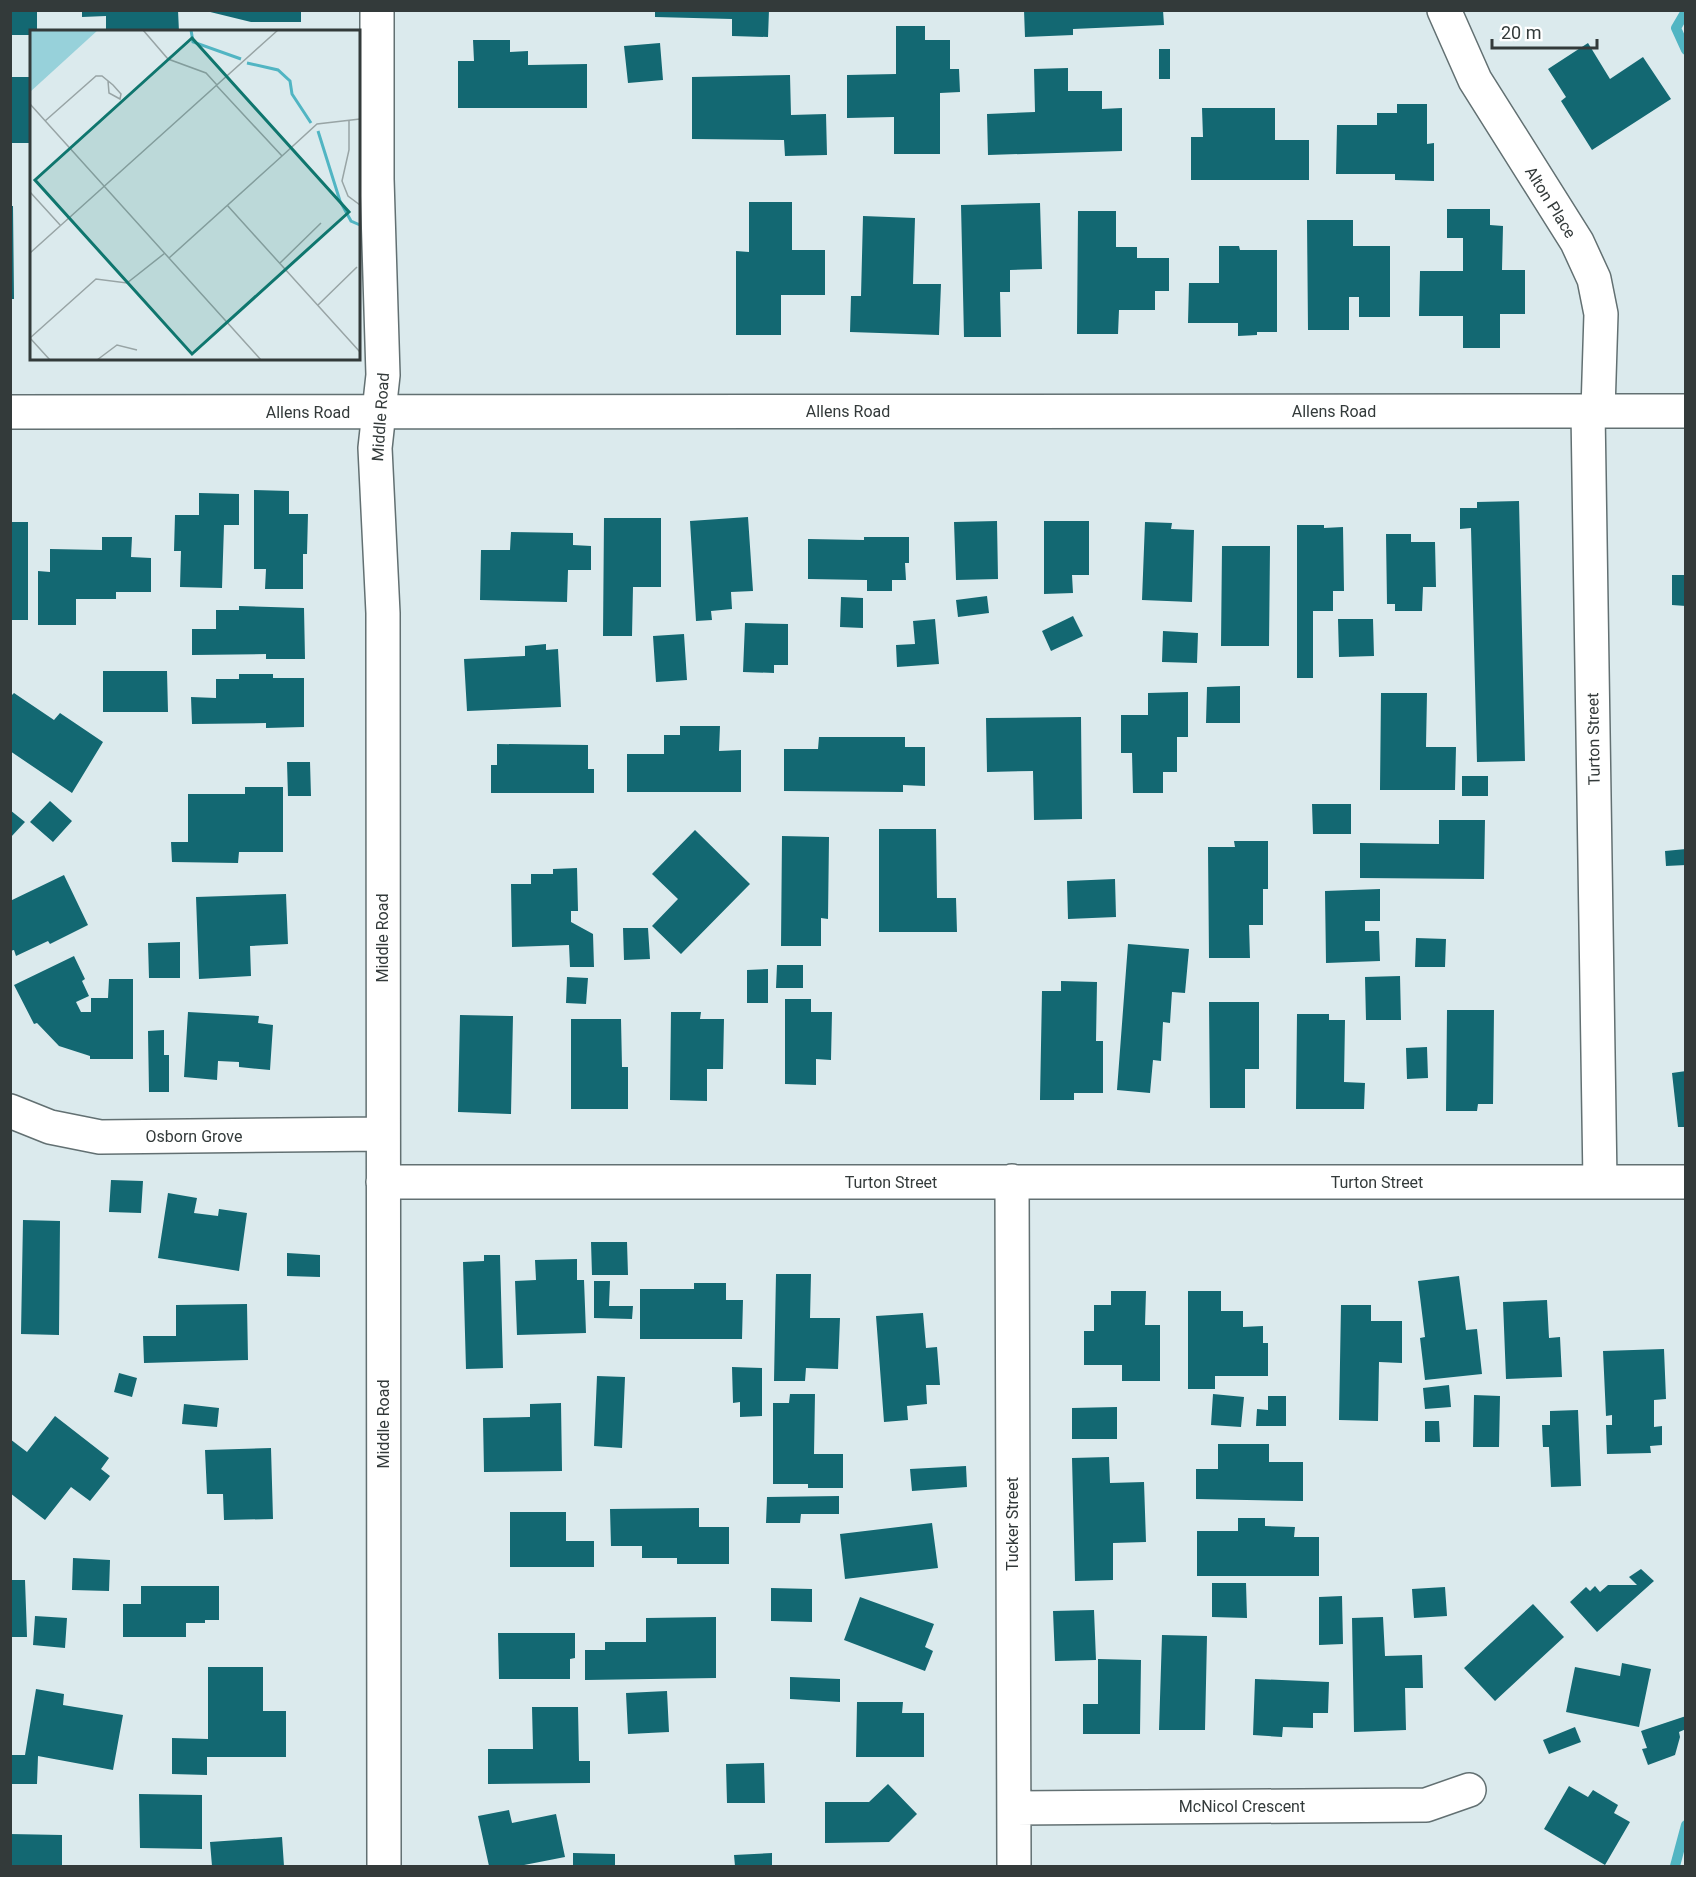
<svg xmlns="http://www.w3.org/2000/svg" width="1696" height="1877" font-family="Roboto,sans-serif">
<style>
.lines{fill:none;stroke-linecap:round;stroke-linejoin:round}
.stream{stroke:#51b5c3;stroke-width:10}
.building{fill:#136872}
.street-casing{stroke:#627072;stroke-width:36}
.street{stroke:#fff;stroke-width:33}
.labels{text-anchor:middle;stroke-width:6;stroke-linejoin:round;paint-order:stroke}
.street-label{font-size:16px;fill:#333a3a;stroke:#fff}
.inset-river{fill:none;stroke:#51b5c3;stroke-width:3}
.inset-road{fill:none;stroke:#98a4a5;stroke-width:1.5}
.view{fill:#0f766e;fill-opacity:0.15;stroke:#0f766e;stroke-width:3}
.inset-edge{fill:none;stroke:#333a3a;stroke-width:3}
</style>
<rect width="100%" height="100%" fill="#dbeaed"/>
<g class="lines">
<path class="stream" d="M 1686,11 L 1676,28 L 1686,50
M 1675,1866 L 1686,1825"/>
</g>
<path class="building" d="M 10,10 L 37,10 L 37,32 L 32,32 L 32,35 L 10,35 Z
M 82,10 L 178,10 L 179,32 L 106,32 L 106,16 L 82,17 Z
M 202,10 L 301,10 L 301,22 L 251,22 Z
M 655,10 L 769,10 L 768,37 L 732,36 L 732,19 L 655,17 Z
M 1024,10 L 1163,10 L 1164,25 L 1073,29 L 1073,35 L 1025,37 Z
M 896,26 L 925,26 L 925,40 L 950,40 L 950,69 L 959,69 L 960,92 L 940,93 L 940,154 L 894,154 L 894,117 L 847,118 L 847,75 L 896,74 Z
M 473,40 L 510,40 L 510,52 L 528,51 L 528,65 L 587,64 L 587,108 L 458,108 L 458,61 L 474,61 Z
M 660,43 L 663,80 L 628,83 L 624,46 Z
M 1588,43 L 1610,79 L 1643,57 L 1671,99 L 1592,150 L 1561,101 L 1566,97 L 1548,69 Z
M 1159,49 L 1170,49 L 1170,79 L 1159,79 Z
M 1068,68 L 1068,91 L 1102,91 L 1102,109 L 1122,108 L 1122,151 L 988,155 L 987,114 L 1035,112 L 1034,69 Z
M 790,75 L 791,115 L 826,114 L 827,155 L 785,156 L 784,140 L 692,139 L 692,77 Z
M 10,77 L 32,77 L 32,143 L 10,143 Z
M 1397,104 L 1427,104 L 1427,144 L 1434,143 L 1434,181 L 1395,180 L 1395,174 L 1336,174 L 1337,125 L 1377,125 L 1377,113 L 1397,113 Z
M 1202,108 L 1275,108 L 1275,140 L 1309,140 L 1309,180 L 1191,180 L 1191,137 L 1203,137 Z
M 749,202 L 792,202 L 792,250 L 825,250 L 825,295 L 781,295 L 781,335 L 736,335 L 736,251 L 749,252 Z
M 1040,203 L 1042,269 L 1010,270 L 1010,292 L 1000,292 L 1001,337 L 964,337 L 961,205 Z
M 10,206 L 13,206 L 14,299 L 10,299 Z
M 1447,209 L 1490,209 L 1490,225 L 1503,226 L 1502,270 L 1525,270 L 1525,314 L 1500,314 L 1500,348 L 1463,348 L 1463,316 L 1419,316 L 1420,271 L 1463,271 L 1463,238 L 1447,238 Z
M 1078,211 L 1116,211 L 1116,247 L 1137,247 L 1137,258 L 1169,258 L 1169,291 L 1155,291 L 1155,310 L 1119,310 L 1118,334 L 1077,334 Z
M 863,216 L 915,218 L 913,284 L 941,284 L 939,335 L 850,332 L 851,296 L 861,296 Z
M 1307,220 L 1353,220 L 1353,246 L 1390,246 L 1390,317 L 1359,317 L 1359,297 L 1349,297 L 1349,330 L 1308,330 Z
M 1219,246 L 1239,246 L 1240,250 L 1277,250 L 1277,332 L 1257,332 L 1257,335 L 1238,336 L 1238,323 L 1188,323 L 1189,283 L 1219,283 Z
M 254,490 L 289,491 L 289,514 L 308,514 L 307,554 L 303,554 L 303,589 L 265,589 L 266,569 L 254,569 Z
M 199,493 L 239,494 L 239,525 L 224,525 L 222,588 L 180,587 L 181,551 L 174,551 L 175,515 L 199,515 Z
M 1519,501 L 1525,761 L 1477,762 L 1471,528 L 1460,529 L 1460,508 L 1477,508 L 1477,502 Z
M 748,517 L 753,591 L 731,592 L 732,609 L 711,611 L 712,620 L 696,621 L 690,521 Z
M 604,518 L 661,518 L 661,587 L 633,587 L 632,636 L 603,636 Z
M 997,521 L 998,579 L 956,580 L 954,522 Z
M 1044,521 L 1089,521 L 1089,575 L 1072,575 L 1073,593 L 1044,594 Z
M 10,522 L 28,522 L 28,620 L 10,620 Z
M 1145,522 L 1172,523 L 1171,529 L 1194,530 L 1192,602 L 1142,600 Z
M 1297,525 L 1324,525 L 1324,528 L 1343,527 L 1344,591 L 1333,591 L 1333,611 L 1313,611 L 1313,678 L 1297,678 Z
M 511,532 L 573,533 L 573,545 L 591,546 L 591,570 L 568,570 L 567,602 L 480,600 L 481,550 L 510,550 Z
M 1386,534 L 1411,534 L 1411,542 L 1435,542 L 1436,587 L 1423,587 L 1422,611 L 1395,611 L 1395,604 L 1387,604 Z
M 102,537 L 132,537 L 131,557 L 151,558 L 151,592 L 116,592 L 116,599 L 76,599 L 76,625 L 38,625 L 38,571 L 50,572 L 50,549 L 102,550 Z
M 864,537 L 909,537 L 909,563 L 905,563 L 906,580 L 892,580 L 892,591 L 867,591 L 867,580 L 808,579 L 808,539 L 864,540 Z
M 1222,546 L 1270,546 L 1269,646 L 1221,646 Z
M 1672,575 L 1686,575 L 1686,606 L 1672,605 Z
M 987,596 L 989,613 L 958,617 L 956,600 Z
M 841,597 L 863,598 L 863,628 L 840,627 Z
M 239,606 L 304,608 L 305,659 L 266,659 L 266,654 L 192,655 L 192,629 L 216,629 L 216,610 L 239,610 Z
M 1073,616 L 1083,636 L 1051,651 L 1042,631 Z
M 935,619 L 939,664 L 897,667 L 896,645 L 915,644 L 913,621 Z
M 1338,619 L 1373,619 L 1374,656 L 1339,657 Z
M 745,623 L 788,624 L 788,665 L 774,665 L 774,673 L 743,672 Z
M 1163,631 L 1198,633 L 1197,663 L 1162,662 Z
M 684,634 L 687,680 L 656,682 L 653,636 Z
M 546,644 L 546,650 L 558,649 L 561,707 L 467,711 L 464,659 L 525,656 L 525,646 Z
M 103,671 L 167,671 L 168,712 L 103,712 Z
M 239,674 L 273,674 L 273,678 L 304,678 L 304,727 L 266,728 L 266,723 L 192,724 L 191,697 L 216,698 L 216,679 L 239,679 Z
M 1240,686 L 1240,723 L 1206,723 L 1207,687 Z
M 1188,692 L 1188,737 L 1177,737 L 1177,772 L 1163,772 L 1163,793 L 1133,793 L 1132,753 L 1121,753 L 1121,715 L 1148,715 L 1148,693 Z
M 14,693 L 54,720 L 60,713 L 103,742 L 72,793 L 10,751 L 10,697 Z
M 1381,693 L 1427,693 L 1426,747 L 1456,747 L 1455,790 L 1380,790 Z
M 1081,717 L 1082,819 L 1034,820 L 1033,771 L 987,772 L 986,718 Z
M 680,726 L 720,726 L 719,751 L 741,750 L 741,792 L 627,792 L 627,754 L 664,754 L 664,735 L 680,735 Z
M 819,737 L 905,737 L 905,747 L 925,747 L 925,786 L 903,785 L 903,792 L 784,791 L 784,749 L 818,749 Z
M 497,744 L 588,745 L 588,769 L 594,769 L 594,793 L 491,793 L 491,765 L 497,765 Z
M 287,762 L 310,762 L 311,796 L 288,796 Z
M 1462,776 L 1488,776 L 1488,796 L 1462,796 Z
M 245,787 L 283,787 L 283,852 L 239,852 L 238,863 L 172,862 L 171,842 L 188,842 L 188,794 L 245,794 Z
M 50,801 L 72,821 L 53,842 L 30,822 Z
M 1312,804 L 1351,804 L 1351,834 L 1313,834 Z
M 10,810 L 25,822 L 10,838 Z
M 1439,820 L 1485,820 L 1484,879 L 1360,878 L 1360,843 L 1439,844 Z
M 879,829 L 936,829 L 937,898 L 956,898 L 957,932 L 879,932 Z
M 695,830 L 750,884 L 681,954 L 652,926 L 678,899 L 652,874 Z
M 782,836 L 829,837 L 828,919 L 821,918 L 821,946 L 781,946 Z
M 1234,841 L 1268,841 L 1268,889 L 1263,889 L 1263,925 L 1249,925 L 1250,958 L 1209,958 L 1208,847 L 1235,847 Z
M 1686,849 L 1686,865 L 1666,866 L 1665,851 Z
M 577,868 L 578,911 L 571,911 L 571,922 L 593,934 L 594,967 L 570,967 L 569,945 L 512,947 L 511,884 L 531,884 L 531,874 L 553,874 L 553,869 Z
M 64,875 L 88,925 L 50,944 L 48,941 L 16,956 L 14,950 L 10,951 L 10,901 Z
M 1115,879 L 1116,917 L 1068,919 L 1067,881 Z
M 1380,889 L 1380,921 L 1365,921 L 1365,931 L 1379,931 L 1380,961 L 1326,963 L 1325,891 Z
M 286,894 L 288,944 L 250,946 L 251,976 L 199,979 L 196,897 Z
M 623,928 L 648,928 L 650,959 L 624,960 Z
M 1416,938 L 1446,939 L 1445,967 L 1415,967 Z
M 180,942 L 180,978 L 149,978 L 148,943 Z
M 1128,944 L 1189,949 L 1185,993 L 1172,992 L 1170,1023 L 1163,1022 L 1161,1061 L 1153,1060 L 1150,1093 L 1117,1090 Z
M 74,956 L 85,979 L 82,981 L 89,996 L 76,1002 L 81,1012 L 91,1012 L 91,998 L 108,998 L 109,979 L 133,979 L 133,1059 L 90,1059 L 90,1056 L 59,1046 L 37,1023 L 34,1024 L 14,985 Z
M 777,965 L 803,965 L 803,988 L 776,988 Z
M 768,969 L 768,1003 L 747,1003 L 747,970 Z
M 1400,976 L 1401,1020 L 1366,1020 L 1365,977 Z
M 567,977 L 588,978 L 586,1004 L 566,1003 Z
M 1061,981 L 1097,982 L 1096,1041 L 1103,1041 L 1103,1093 L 1074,1093 L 1074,1100 L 1040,1100 L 1042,991 L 1061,991 Z
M 785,999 L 811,999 L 811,1012 L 832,1012 L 831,1060 L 816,1059 L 816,1085 L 785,1084 Z
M 1209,1002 L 1259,1002 L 1259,1069 L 1245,1069 L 1245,1108 L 1210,1108 Z
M 1447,1010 L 1494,1010 L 1493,1104 L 1478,1104 L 1477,1111 L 1446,1111 Z
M 188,1012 L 259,1016 L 258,1023 L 273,1025 L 270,1070 L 239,1067 L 239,1062 L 218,1061 L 217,1080 L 184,1077 Z
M 671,1012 L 701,1012 L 700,1019 L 724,1019 L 723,1069 L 707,1069 L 707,1101 L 670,1100 Z
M 1297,1014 L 1329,1014 L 1329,1020 L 1345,1020 L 1344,1082 L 1365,1083 L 1364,1109 L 1296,1109 Z
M 460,1015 L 513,1016 L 511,1114 L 458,1112 Z
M 571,1019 L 621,1019 L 622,1067 L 628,1067 L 628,1109 L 571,1109 Z
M 164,1030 L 164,1055 L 169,1055 L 169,1092 L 149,1092 L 148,1031 Z
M 1427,1047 L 1428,1078 L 1407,1079 L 1406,1048 Z
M 1686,1071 L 1686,1127 L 1678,1127 L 1672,1073 Z
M 111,1180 L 143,1181 L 141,1213 L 109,1212 Z
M 168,1193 L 197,1198 L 194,1213 L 218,1216 L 219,1209 L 247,1213 L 239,1271 L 158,1258 Z
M 23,1220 L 60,1221 L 59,1335 L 21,1334 Z
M 591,1242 L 627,1242 L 628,1275 L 592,1275 Z
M 287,1253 L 320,1255 L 320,1277 L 287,1276 Z
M 484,1255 L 500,1255 L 503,1368 L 466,1369 L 463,1262 L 484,1261 Z
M 577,1259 L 577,1280 L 584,1280 L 586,1333 L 517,1335 L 515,1281 L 536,1280 L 535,1260 Z
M 776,1274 L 811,1274 L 810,1318 L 840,1318 L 838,1369 L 806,1368 L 805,1381 L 774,1381 Z
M 1459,1276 L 1466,1330 L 1477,1329 L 1482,1374 L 1425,1380 L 1420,1338 L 1425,1337 L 1418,1281 Z
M 594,1281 L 610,1281 L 609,1306 L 633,1306 L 632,1319 L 594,1318 Z
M 694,1283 L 726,1283 L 726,1300 L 743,1300 L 742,1339 L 640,1339 L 640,1289 L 694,1289 Z
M 1111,1291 L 1146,1291 L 1145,1325 L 1160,1325 L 1160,1381 L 1122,1381 L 1122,1365 L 1084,1365 L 1084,1331 L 1094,1331 L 1094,1305 L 1111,1305 Z
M 1188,1291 L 1221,1291 L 1221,1311 L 1243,1311 L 1243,1327 L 1263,1326 L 1263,1343 L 1268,1343 L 1268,1376 L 1215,1376 L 1215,1389 L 1188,1389 Z
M 1547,1300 L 1549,1338 L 1560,1337 L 1562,1377 L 1506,1379 L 1503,1302 Z
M 247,1304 L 248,1360 L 144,1363 L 143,1336 L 176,1336 L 176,1305 Z
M 1341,1305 L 1371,1305 L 1371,1321 L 1402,1321 L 1402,1363 L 1379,1362 L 1378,1421 L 1339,1420 Z
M 923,1313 L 926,1348 L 937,1347 L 940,1385 L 926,1385 L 927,1404 L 907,1406 L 908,1420 L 884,1422 L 876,1316 Z
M 1664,1349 L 1666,1399 L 1654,1400 L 1654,1427 L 1662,1426 L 1662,1445 L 1650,1446 L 1651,1453 L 1607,1454 L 1606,1425 L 1612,1425 L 1612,1415 L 1606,1416 L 1603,1351 Z
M 732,1367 L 762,1368 L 762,1416 L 740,1417 L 740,1402 L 733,1403 Z
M 119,1373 L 137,1378 L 132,1397 L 114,1392 Z
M 597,1376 L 625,1377 L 622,1448 L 594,1446 Z
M 1449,1385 L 1451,1407 L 1425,1409 L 1423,1388 Z
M 790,1394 L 815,1394 L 814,1454 L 843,1454 L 843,1488 L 808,1488 L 808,1484 L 773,1484 L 773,1403 L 789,1403 Z
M 1213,1394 L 1244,1397 L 1241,1427 L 1211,1425 Z
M 1474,1395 L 1500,1396 L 1499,1447 L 1473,1447 Z
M 1268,1396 L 1286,1396 L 1286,1426 L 1256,1426 L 1257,1409 L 1268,1410 Z
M 561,1403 L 562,1471 L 484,1472 L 483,1418 L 530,1417 L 530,1404 Z
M 184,1404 L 219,1408 L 217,1427 L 182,1424 Z
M 1117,1407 L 1117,1439 L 1072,1439 L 1072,1408 Z
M 1578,1410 L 1581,1486 L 1551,1487 L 1549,1447 L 1543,1447 L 1542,1425 L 1550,1425 L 1550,1411 Z
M 55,1416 L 109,1458 L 101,1469 L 110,1476 L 90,1501 L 71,1487 L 45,1520 L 10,1493 L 10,1439 L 27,1452 Z
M 1425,1421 L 1439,1421 L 1440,1442 L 1425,1442 Z
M 1218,1444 L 1269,1444 L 1269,1462 L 1303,1462 L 1303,1501 L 1196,1499 L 1196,1469 L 1218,1469 Z
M 271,1448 L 273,1519 L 224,1520 L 223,1494 L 207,1494 L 205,1450 Z
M 1109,1457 L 1110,1483 L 1144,1482 L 1146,1542 L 1113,1543 L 1113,1580 L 1075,1581 L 1072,1458 Z
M 966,1466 L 967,1487 L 912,1491 L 910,1469 Z
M 839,1496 L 839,1514 L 801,1514 L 800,1523 L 766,1523 L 767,1497 Z
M 699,1508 L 699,1527 L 729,1527 L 729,1564 L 677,1564 L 677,1558 L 642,1558 L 642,1546 L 611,1546 L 610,1509 Z
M 510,1512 L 566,1512 L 566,1541 L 594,1541 L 594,1567 L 510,1567 Z
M 1238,1518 L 1265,1518 L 1265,1526 L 1295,1527 L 1294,1537 L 1319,1537 L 1319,1576 L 1197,1576 L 1197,1531 L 1238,1531 Z
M 932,1523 L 938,1568 L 845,1579 L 840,1534 Z
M 73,1558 L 110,1560 L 109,1591 L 72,1590 Z
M 1641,1569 L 1654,1581 L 1597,1632 L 1570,1602 L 1586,1587 L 1590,1591 L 1595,1586 L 1600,1592 L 1608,1585 L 1637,1585 L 1629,1577 Z
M 10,1580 L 25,1580 L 27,1637 L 10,1637 Z
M 1212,1583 L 1246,1583 L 1247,1618 L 1212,1617 Z
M 141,1586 L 219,1586 L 219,1620 L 205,1620 L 205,1623 L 186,1623 L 186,1637 L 123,1637 L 123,1604 L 141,1604 Z
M 1445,1587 L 1447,1616 L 1414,1618 L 1412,1589 Z
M 771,1588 L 812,1589 L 812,1622 L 771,1621 Z
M 1342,1596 L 1343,1644 L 1319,1645 L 1319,1597 Z
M 860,1597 L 934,1624 L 925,1647 L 933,1651 L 925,1671 L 844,1640 Z
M 1533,1604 L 1564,1637 L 1495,1701 L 1464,1668 Z
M 1094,1610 L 1096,1660 L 1055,1661 L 1053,1611 Z
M 35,1616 L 67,1618 L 65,1648 L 33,1645 Z
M 716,1617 L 716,1678 L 585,1680 L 585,1650 L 605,1650 L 605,1642 L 646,1642 L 646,1618 Z
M 1383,1617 L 1385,1656 L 1422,1655 L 1423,1688 L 1405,1688 L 1406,1730 L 1354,1732 L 1352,1618 Z
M 498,1633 L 575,1633 L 575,1658 L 570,1659 L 570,1679 L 499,1679 Z
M 1162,1635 L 1207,1636 L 1205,1730 L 1159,1730 Z
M 1098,1659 L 1141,1660 L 1140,1734 L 1083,1734 L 1083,1704 L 1098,1704 Z
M 1622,1663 L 1651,1669 L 1639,1727 L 1566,1712 L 1575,1667 L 1620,1676 Z
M 208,1667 L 263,1667 L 263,1711 L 286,1711 L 286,1757 L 207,1757 L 207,1775 L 172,1774 L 172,1738 L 208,1739 Z
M 790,1677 L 840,1679 L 840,1702 L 790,1699 Z
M 1255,1679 L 1329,1682 L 1328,1713 L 1313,1713 L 1313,1728 L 1283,1727 L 1282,1737 L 1253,1735 Z
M 36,1689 L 64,1694 L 63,1705 L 123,1715 L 113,1770 L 38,1756 L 37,1784 L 11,1784 L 11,1755 L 25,1755 Z
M 667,1691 L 669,1732 L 628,1734 L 626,1693 Z
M 857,1702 L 903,1702 L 902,1713 L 924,1713 L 924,1757 L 856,1757 Z
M 532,1707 L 578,1707 L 579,1761 L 590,1761 L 590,1783 L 488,1784 L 488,1749 L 533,1749 Z
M 1686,1716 L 1686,1729 L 1679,1732 L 1680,1737 L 1675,1755 L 1648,1765 L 1642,1749 L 1647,1748 L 1641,1731 Z
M 1575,1727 L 1581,1742 L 1549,1754 L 1543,1740 Z
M 764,1763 L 765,1803 L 727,1803 L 726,1764 Z
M 888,1784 L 917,1814 L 889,1842 L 825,1843 L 825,1802 L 869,1802 Z
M 1569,1786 L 1588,1797 L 1593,1790 L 1618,1805 L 1614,1813 L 1630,1822 L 1605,1865 L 1544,1829 Z
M 139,1794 L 202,1795 L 202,1849 L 140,1848 Z
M 509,1810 L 512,1823 L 556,1814 L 565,1857 L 519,1866 L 489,1866 L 478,1816 Z
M 10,1834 L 62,1835 L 62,1866 L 10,1866 Z
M 282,1837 L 284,1866 L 212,1866 L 210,1842 Z
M 573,1853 L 615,1854 L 615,1866 L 573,1866 Z
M 772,1853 L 772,1866 L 735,1866 L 734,1855 Z"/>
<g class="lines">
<g class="street-casing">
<path id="street" d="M 377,10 L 377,179 L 383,375 L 375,448 L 383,613 L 384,1866
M 1444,10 L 1475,80 L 1577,242 L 1594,279 L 1601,314 L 1598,410
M 10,412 L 1686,411
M 10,1111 L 50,1127 L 100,1137 L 382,1134
M 1012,1181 L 1014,1866
M 383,1182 L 1600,1182 L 1588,411
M 1600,1182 L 1686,1182
M 1014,1808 L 1426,1805 L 1469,1790"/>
</g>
<use href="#street" class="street"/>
</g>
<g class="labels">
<g class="street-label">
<text transform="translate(1551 202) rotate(58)" y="6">Alton Place</text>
<text x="848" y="417">Allens Road</text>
<text x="1334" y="417">Allens Road</text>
<text x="308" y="418">Allens Road</text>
<text transform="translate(380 417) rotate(-86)" y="6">Middle Road</text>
<text transform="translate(1593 739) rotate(-91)" y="6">Turton Street</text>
<text transform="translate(382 938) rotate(-90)" y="6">Middle Road</text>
<text x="194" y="1142">Osborn Grove</text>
<text x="891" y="1188">Turton Street</text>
<text x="1377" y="1188">Turton Street</text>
<text transform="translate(383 1424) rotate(-90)" y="6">Middle Road</text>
<text transform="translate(1012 1524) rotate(-90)" y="6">Tucker Street</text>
<text x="1242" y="1812">McNicol Crescent</text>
</g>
</g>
<g transform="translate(30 30)">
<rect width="330" height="330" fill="#dbeaed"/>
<path d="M 0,0 L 68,0 L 0,62 Z" fill="#97d1da"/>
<path class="inset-river" d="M 161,0 L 163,12 L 211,29M 217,33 L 248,40 L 260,51 L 262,64 L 281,93M 288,101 L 310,171 L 321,191 L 330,195"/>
<path class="inset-road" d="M 113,0 L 138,29 L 176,43 L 187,55M 0,74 L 231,330M 319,90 L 319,120 L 312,151 L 318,166 L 330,175M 15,91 L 66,46 L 72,46 L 83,55 L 91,64 L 90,69 L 79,63 L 78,51M 252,126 L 287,94 L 330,89M 0,162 L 31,196M 197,175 L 330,322M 0,223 L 248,0M 139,228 L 252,126 L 186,55M 250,233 L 291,193M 288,275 L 327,237M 0,308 L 66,249 L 97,253 L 135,223M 0,308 L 20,330M 67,330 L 87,315 L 107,320"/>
<path class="view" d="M 162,8 L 319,182 L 162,324 L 5,150 Z"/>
<rect width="330" height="330" class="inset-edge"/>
</g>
<rect width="1696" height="1877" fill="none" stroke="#333a3a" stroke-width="24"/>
<path d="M1492 39v9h105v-9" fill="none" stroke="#333a3a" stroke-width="3"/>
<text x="1501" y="39" font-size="18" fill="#333a3a" stroke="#ffffff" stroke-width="4.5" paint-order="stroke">20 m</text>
</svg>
